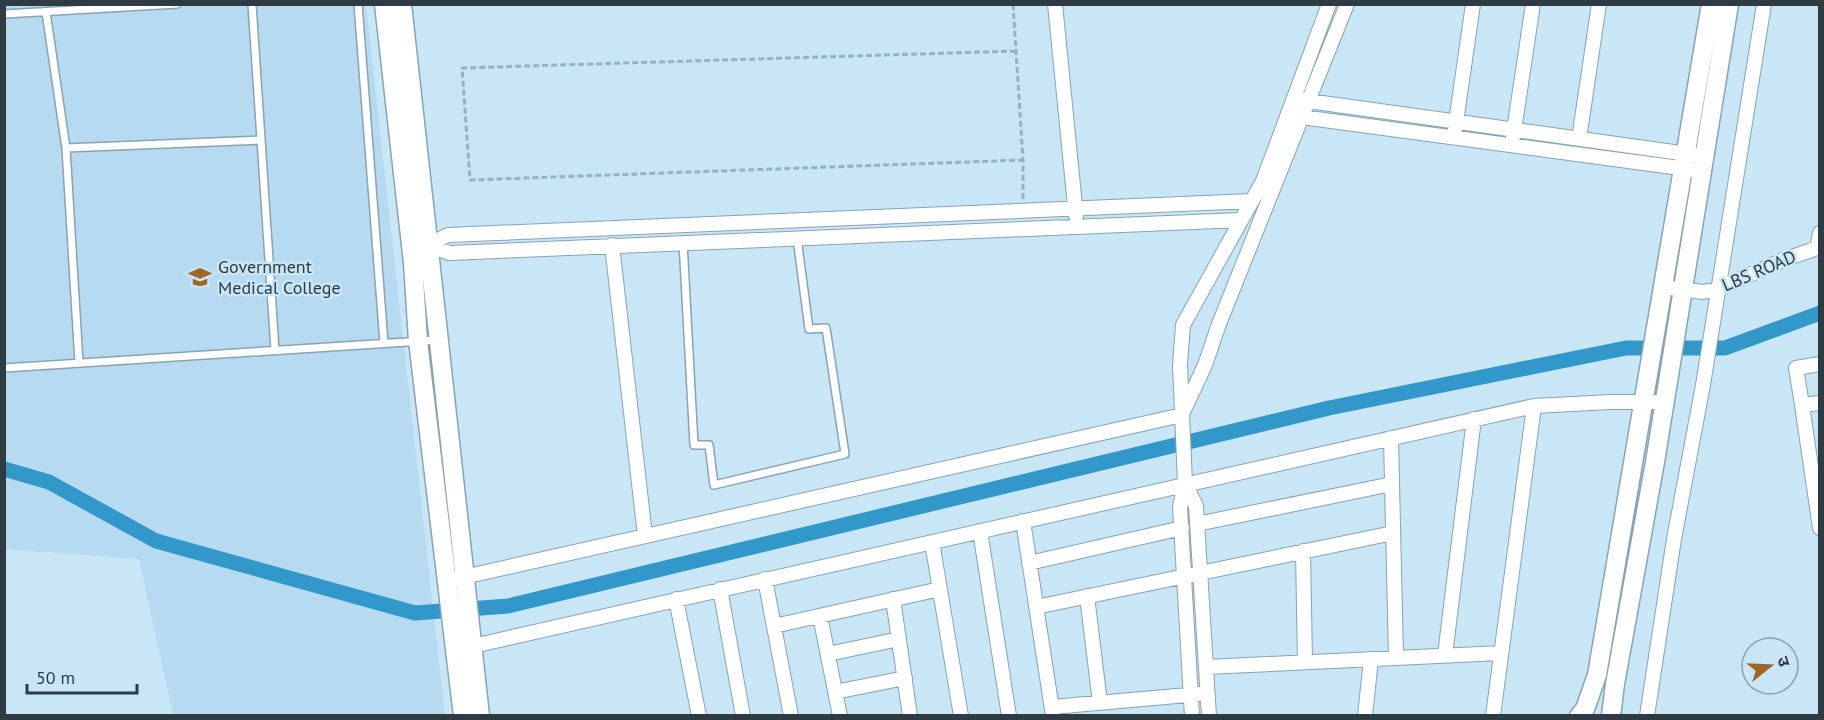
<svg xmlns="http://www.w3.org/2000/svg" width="1824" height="720" font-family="'PT Sans','Noto Sans Devanagari',sans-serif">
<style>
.built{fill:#b6daef}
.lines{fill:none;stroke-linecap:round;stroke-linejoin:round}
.canal{stroke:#3198c9;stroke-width:15}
.service-casing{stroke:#88a3b3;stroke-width:10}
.minor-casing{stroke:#88a3b3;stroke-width:16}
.tertiary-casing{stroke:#88a3b3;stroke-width:21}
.path{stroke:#9ab1bf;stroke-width:3;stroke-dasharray:6 3;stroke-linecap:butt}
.service{stroke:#fff;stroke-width:7}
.minor{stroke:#fff;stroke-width:14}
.tertiary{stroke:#fff;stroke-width:18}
.labels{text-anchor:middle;stroke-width:5;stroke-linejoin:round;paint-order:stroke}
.poi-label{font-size:18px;fill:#2f3b42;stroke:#c9e6f7;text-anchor:start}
.street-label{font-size:18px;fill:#2f3b42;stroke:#c9e6f7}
</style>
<rect width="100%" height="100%" fill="#c9e6f7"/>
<path class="built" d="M 4,5 L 366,5 L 445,715 L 173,715 L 139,559 L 5,549 Z"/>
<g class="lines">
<path class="canal" d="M 4,469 L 49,482 L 156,541 L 415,613 L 508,606 L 1329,408 L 1626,348 L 1725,348 L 1820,313"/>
<g class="service-casing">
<path id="service" d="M 252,4 L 275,350
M 358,4 L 384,343
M 46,12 L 66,148 L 79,363
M 4,14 L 177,4
M 66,148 L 261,140
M 683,242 L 694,445 L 709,445 L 714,485 L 845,454 L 826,328 L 809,329 L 797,238
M 4,368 L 438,340"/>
</g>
<g class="minor-casing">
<path id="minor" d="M 1055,4 L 1076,216
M 1301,100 L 1695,155
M 1294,116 L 1702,171
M 1455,129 L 1473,4
M 1513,137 L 1533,4
M 1579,139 L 1599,4
M 428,245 L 448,235 L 1252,201
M 428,245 L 449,253 L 1241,220
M 612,245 L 645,536
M 1817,248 L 1820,233
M 1663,287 L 1703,292 L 1718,289 L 1783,260 L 1820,247
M 1820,403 L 1802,405 L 1820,528
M 1802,405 L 1796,368 L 1820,364
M 1183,412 L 1205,365 L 1219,324 L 1347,4
M 1391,438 L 1396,658
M 1185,484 L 1196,506 L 1209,716
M 1023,521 L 1053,716
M 1197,524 L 1392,484
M 980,531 L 1009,716
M 932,542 L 961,716
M 1303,551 L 1305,662
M 1029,563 L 1182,528
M 455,579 L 1182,415
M 765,579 L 791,716
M 720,589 L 743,716
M 1087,596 L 1100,703
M 676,599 L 699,716
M 893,599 L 910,716
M 1036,607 L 1393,533
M 820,616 L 840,716
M 774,626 L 940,589
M 464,648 L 1534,406 L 1611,402 L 1665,402
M 828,654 L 899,639
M 1445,655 L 1474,419
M 1206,667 L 1501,653
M 835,692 L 905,678
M 1052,707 L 1199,694
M 1192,716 L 1180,507 L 1185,484 L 1180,365 L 1183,325 L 1263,181 L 1329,4
M 1365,716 L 1371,659
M 1493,716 L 1534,406
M 1647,716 L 1674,539 L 1703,385 L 1764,4"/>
</g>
<g class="tertiary-casing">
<path id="tertiary" d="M 384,4 L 413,263 L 418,341 L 463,716
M 402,4 L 480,716
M 1579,716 L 1585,709 L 1597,675 L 1711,4
M 1611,716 L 1615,684 L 1655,462 L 1729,4"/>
</g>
<path class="path" d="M 1013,4 L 1023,160 L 1023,199
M 1016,51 L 462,68 L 470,180 L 1023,160"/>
<use href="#service" class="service"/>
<use href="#minor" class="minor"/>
<use href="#tertiary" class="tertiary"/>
</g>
<defs>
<g id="university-bare" transform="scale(1.8)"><path d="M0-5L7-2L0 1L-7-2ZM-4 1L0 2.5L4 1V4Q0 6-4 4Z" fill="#9f6524" stroke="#c9e6f7" stroke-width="2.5" paint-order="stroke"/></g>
</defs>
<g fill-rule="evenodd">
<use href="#university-bare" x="200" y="277"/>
</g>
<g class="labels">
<g class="poi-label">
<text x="218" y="273">Government<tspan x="218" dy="21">Medical College</tspan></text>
</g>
<g class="street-label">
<text transform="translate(1759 271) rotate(-23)" y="6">LBS ROAD</text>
</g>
</g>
<rect width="1824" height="720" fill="none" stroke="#2f3b42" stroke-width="12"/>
<g transform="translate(1770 666) rotate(72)"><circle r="28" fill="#c9e6f7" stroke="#8ba2af" stroke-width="1.5"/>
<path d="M0-4.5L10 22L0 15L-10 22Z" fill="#9f6524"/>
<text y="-9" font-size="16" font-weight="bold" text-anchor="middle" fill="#2f3b42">उ</text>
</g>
<path d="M27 684v9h110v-9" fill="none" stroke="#2f3b42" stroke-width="3"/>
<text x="36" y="684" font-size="18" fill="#2f3b42" stroke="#c9e6f7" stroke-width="4.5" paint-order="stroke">50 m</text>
</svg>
